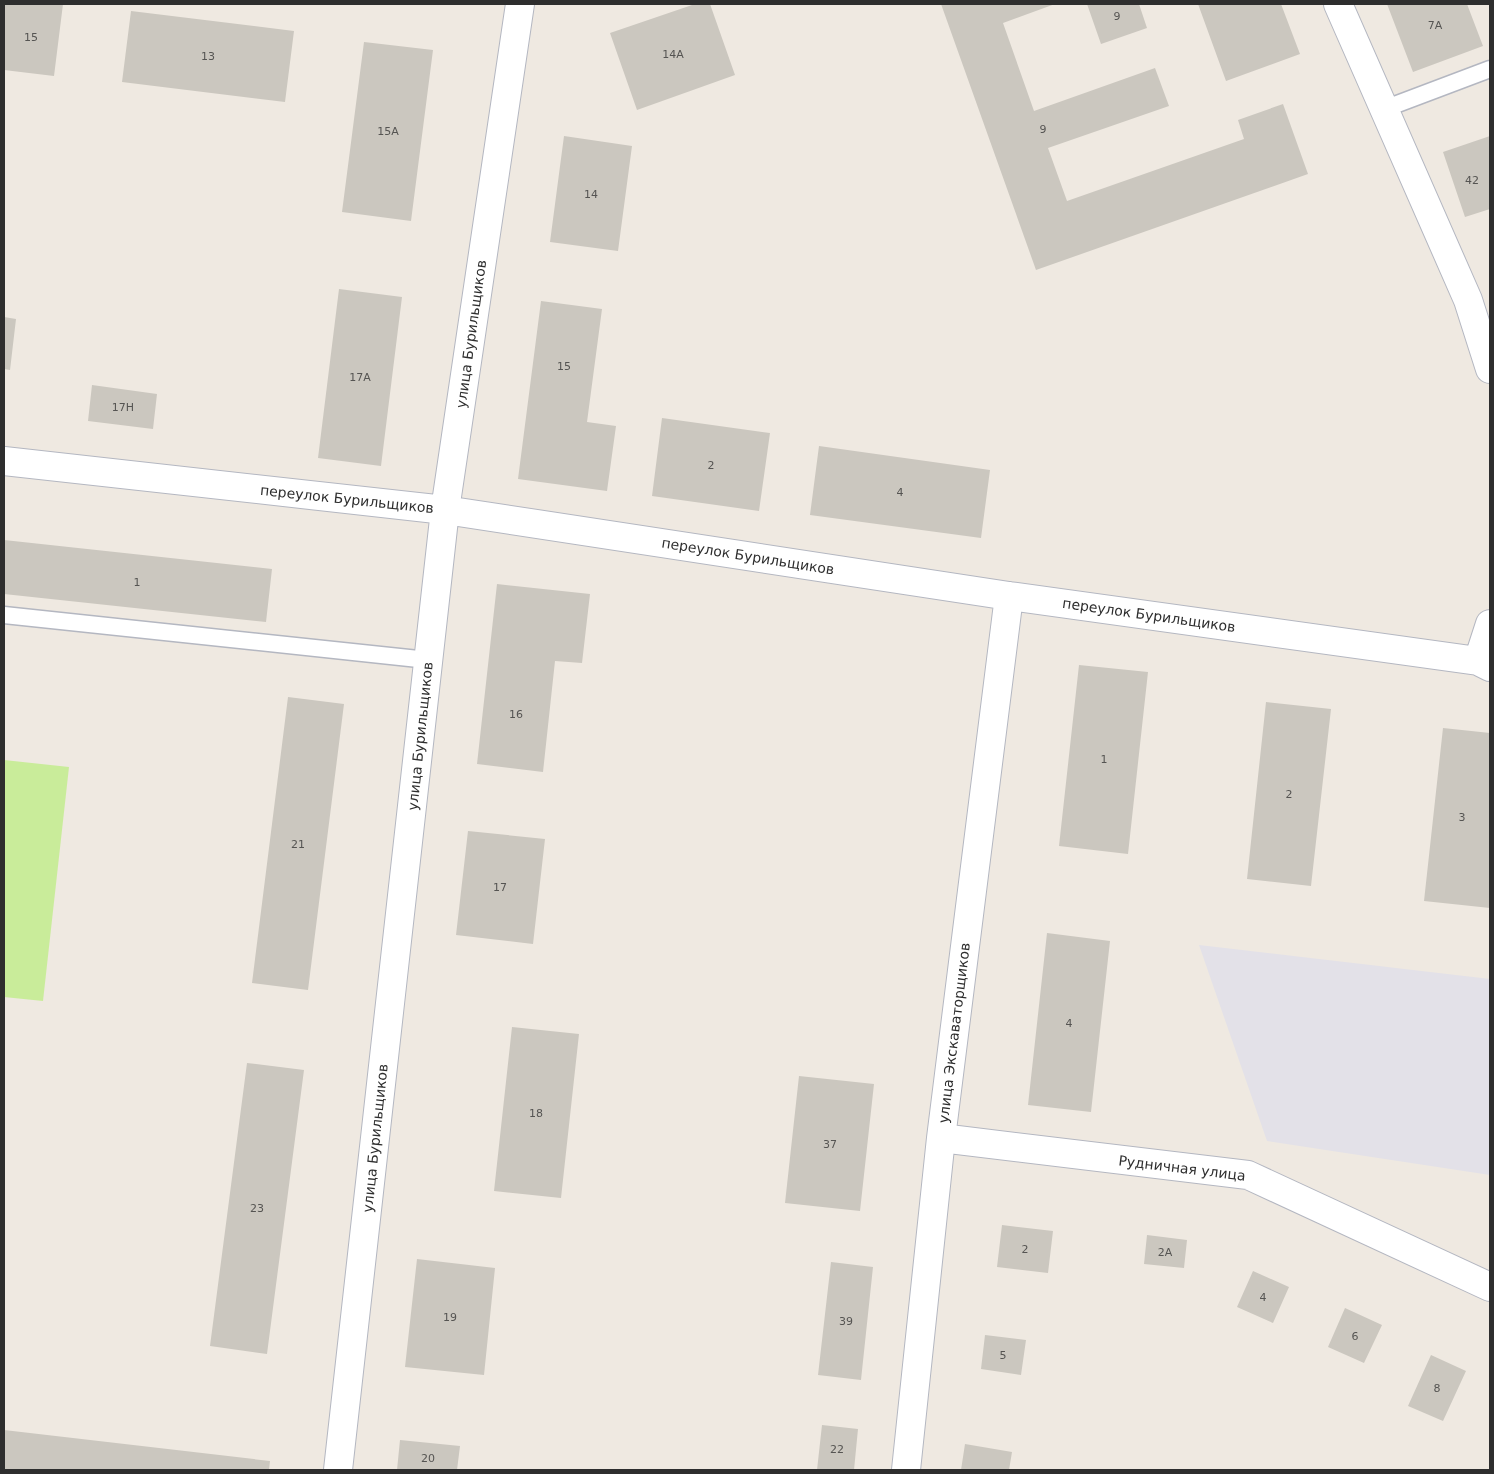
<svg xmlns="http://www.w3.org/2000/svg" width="1494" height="1474" font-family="'DejaVu Sans',sans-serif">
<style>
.industrial{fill:#e3e1e8}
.pitch{fill:#c9ec9a}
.building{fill:#cbc7bf}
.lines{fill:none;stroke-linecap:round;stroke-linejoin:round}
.lane-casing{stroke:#b4b7c1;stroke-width:19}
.street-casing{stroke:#b4b7c1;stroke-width:30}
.lane{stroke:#fff;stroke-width:16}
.street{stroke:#fff;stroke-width:28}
.labels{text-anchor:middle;stroke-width:4.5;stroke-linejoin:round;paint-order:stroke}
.number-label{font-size:11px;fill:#555452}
.street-label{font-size:14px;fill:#2e2e2e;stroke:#fff}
</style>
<rect width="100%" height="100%" fill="#efe9e1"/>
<path class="industrial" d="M 1199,945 L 1490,979 L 1490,1175 L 1267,1141 Z"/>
<path class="pitch" d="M 4,760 L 69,767 L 43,1001 L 4,997 Z"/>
<path class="building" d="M 4,4 L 63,4 L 54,76 L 4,70 Z
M 695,4 L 710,4 L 735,75 L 637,110 L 610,33 Z
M 941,4 L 1055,4 L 1003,23 L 1034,111 L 1155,68 L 1169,106 L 1048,148 L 1067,201 L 1244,139 L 1238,120 L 1283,104 L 1308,174 L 1036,270 Z
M 1087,4 L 1139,4 L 1147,28 L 1101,44 Z
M 1198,4 L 1281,4 L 1300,54 L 1226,81 Z
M 1387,4 L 1467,4 L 1483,46 L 1413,72 Z
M 131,11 L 294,31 L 285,102 L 122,82 Z
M 364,42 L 433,50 L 411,221 L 342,212 Z
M 564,136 L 632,146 L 618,251 L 550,242 Z
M 1490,136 L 1490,209 L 1465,217 L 1443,152 Z
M 339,289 L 402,297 L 381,466 L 318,458 Z
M 541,301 L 602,309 L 587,422 L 616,426 L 607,491 L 518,479 Z
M 4,317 L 16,319 L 10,370 L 4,369 Z
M 92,385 L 157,394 L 153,429 L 88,421 Z
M 662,418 L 770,433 L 759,511 L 652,496 Z
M 819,446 L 990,470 L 981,538 L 810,515 Z
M 4,540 L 272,569 L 266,622 L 4,594 Z
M 497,584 L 590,594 L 582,663 L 555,661 L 543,772 L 477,764 Z
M 1079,665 L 1148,672 L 1128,854 L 1059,846 Z
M 288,697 L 344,704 L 308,990 L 252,983 Z
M 1266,702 L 1331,709 L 1311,886 L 1247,879 Z
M 1443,728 L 1490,733 L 1490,908 L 1424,901 Z
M 468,831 L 545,839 L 533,944 L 456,935 Z
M 1047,933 L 1110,941 L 1091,1112 L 1028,1105 Z
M 512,1027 L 579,1034 L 561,1198 L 494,1191 Z
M 247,1063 L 304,1070 L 267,1354 L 210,1346 Z
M 799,1076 L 874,1084 L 860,1211 L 785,1203 Z
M 1002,1225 L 1053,1231 L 1048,1273 L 997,1267 Z
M 1147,1235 L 1187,1240 L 1184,1268 L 1144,1264 Z
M 417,1259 L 495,1268 L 484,1375 L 405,1367 Z
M 831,1262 L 873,1267 L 861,1380 L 818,1375 Z
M 1253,1271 L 1289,1287 L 1273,1323 L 1237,1307 Z
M 1345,1308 L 1382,1325 L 1364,1363 L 1328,1347 Z
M 985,1335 L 1026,1340 L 1021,1375 L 981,1369 Z
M 1431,1355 L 1466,1371 L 1443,1421 L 1408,1406 Z
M 822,1425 L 858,1429 L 854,1470 L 817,1470 Z
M 4,1430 L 270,1461 L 269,1470 L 4,1470 Z
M 400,1440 L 460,1446 L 457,1470 L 397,1470 Z
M 965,1444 L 1012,1452 L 1009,1470 L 961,1470 Z"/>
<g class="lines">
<g class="lane-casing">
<path id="lane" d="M 1384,109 L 1490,69
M 4,615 L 428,660"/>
</g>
<g class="street-casing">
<path id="street" d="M 1338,4 L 1468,300 L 1490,369
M 4,461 L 445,510 L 1009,596 L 1478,661 L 1490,667
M 1478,661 L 1490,624
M 941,1138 L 1248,1175 L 1490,1287
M 338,1470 L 445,510 L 520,4
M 906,1470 L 941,1138 L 1009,596"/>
</g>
<use href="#lane" class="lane"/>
<use href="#street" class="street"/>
</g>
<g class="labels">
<g class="number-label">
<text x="1117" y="20">9</text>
<text x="1435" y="29">7А</text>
<text x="31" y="41">15</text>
<text x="673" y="58">14А</text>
<text x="208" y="60">13</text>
<text x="1043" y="133">9</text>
<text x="388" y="135">15А</text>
<text x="1472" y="184">42</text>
<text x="591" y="198">14</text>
<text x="564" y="370">15</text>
<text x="360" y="381">17А</text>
<text x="123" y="411">17Н</text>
<text x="711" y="469">2</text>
<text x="900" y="496">4</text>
<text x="137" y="586">1</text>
<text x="516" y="718">16</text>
<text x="1104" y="763">1</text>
<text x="1289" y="798">2</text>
<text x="1462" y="821">3</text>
<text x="298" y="848">21</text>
<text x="500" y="891">17</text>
<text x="1069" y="1027">4</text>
<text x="536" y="1117">18</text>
<text x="830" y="1148">37</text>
<text x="257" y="1212">23</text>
<text x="1025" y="1253">2</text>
<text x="1165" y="1256">2А</text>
<text x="1263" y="1301">4</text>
<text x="450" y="1321">19</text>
<text x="846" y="1325">39</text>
<text x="1355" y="1340">6</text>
<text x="1003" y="1359">5</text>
<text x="1437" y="1392">8</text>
<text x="837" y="1453">22</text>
<text x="428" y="1462">20</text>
</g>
<g class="street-label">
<text transform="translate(471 334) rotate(-82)" y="5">улица Бурильщиков</text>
<text transform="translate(347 499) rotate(6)" y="5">переулок Бурильщиков</text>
<text transform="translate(748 556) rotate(9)" y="5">переулок Бурильщиков</text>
<text transform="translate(1149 615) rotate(8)" y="5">переулок Бурильщиков</text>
<text transform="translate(420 736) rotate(-84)" y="5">улица Бурильщиков</text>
<text transform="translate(954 1033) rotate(-83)" y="5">улица Экскаваторщиков</text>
<text transform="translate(375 1138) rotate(-84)" y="5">улица Бурильщиков</text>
<text transform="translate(1182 1168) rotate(7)" y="5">Рудничная улица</text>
</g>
</g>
<rect width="1494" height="1474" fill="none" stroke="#2e2e2e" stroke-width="10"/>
</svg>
